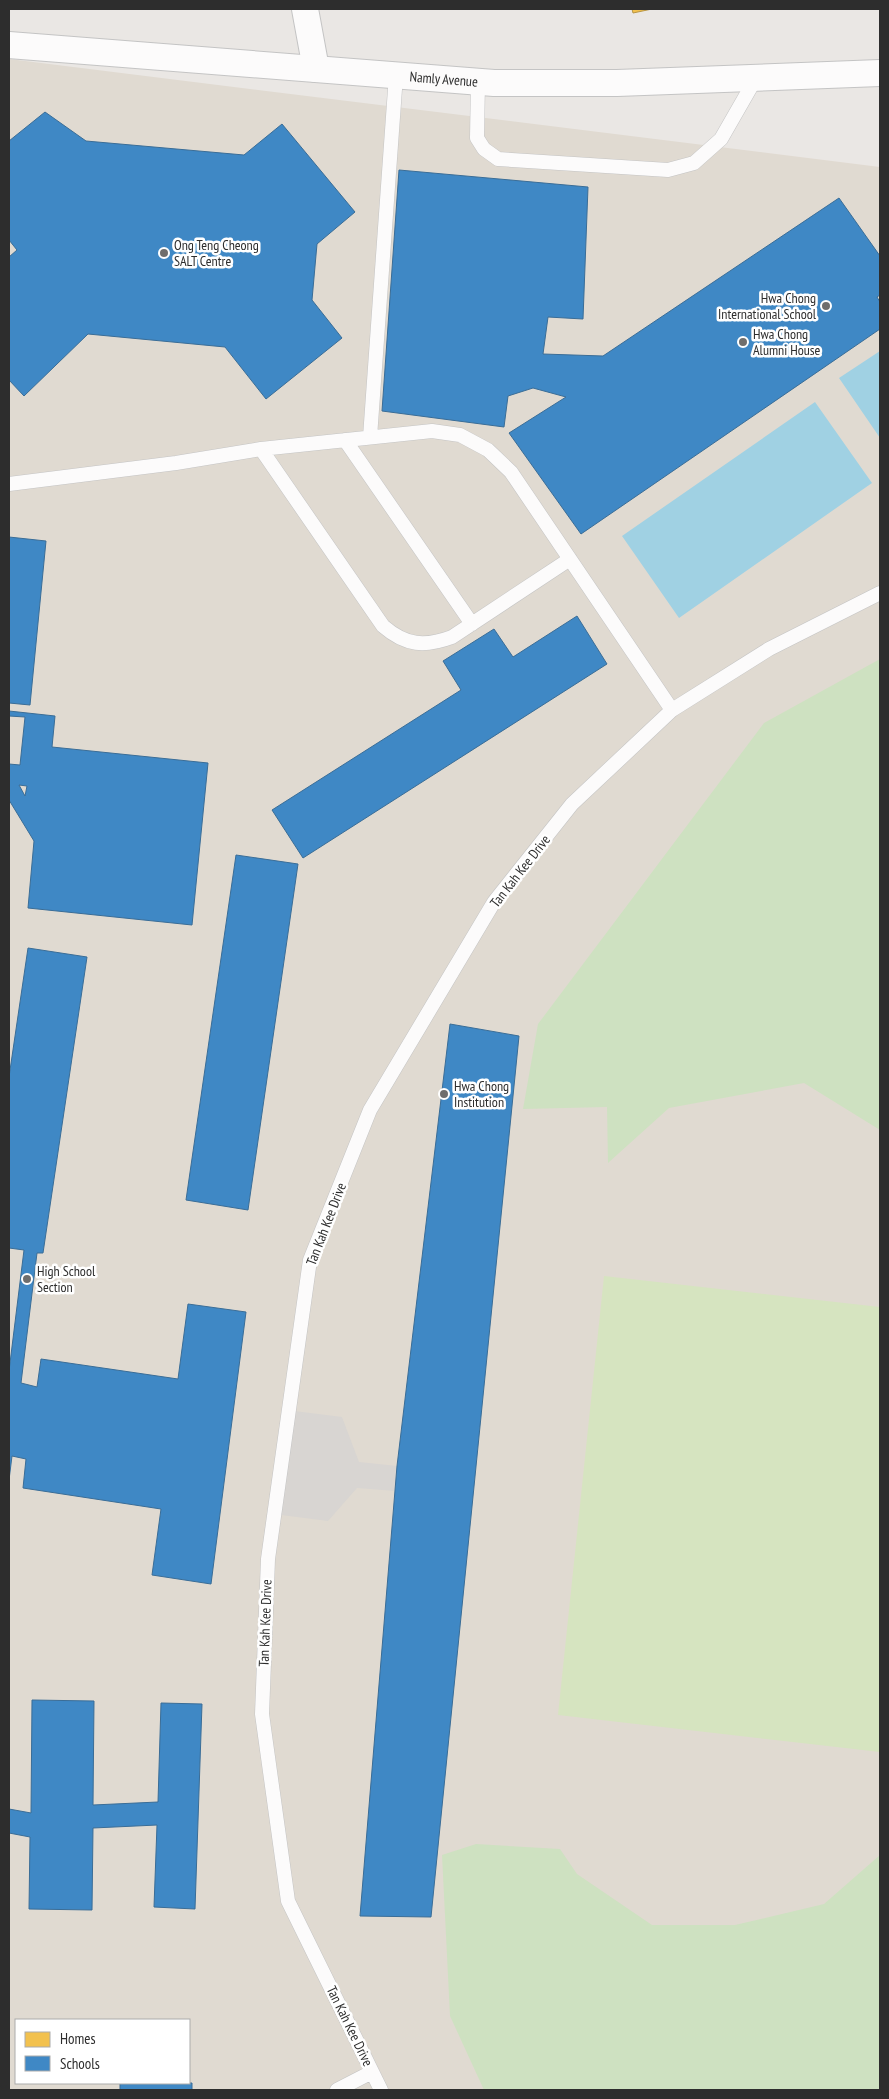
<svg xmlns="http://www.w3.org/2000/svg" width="889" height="2099" font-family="'PT Sans Narrow',sans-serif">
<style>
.education{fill:#e0dad1;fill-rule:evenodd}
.green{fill:#cee1c1}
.pitch{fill:#d6e4c0}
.plaza{fill:#d8d5d2}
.water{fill:#a0d1e3}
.homes{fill:#f2c14e;stroke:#b79544}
.schools{fill:#3f88c5;stroke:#3a6d97;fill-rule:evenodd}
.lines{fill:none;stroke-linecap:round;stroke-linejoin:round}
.lane-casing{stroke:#c4c4c4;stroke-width:15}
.street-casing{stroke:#c4c4c4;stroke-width:28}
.lane{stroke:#fcfbfb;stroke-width:14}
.street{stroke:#fcfbfb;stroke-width:26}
.poi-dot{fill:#6f6e6d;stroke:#fff;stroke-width:2}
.labels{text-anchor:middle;stroke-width:5;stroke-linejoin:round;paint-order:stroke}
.street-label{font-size:14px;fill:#2d2d2d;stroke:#fff}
.poi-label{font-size:14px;fill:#2d2d2d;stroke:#fff;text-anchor:start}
</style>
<rect width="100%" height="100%" fill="#eae7e4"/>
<path class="education" d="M 9,59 L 880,167 L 880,2090 L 9,2090 ZM 16,2020 L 189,2020 L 189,2083 L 16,2083 Z"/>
<path class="green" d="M 880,659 L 880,1130 L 804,1083 L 669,1108 L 608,1163 L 607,1107 L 523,1109 L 538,1024 L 764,723 Z
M 476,1844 L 560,1849 L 577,1874 L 652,1925 L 735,1925 L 824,1904 L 880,1855 L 880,2090 L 484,2090 L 450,2016 L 442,1855 Z"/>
<path class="pitch" d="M 604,1276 L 880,1307 L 880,1752 L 558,1715 Z"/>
<path class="plaza" d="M 294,1411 L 342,1417 L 359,1462 L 397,1466 L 395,1491 L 357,1488 L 328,1521 L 281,1515 Z"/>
<path class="water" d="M 880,351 L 880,438 L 839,378 Z
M 815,402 L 872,483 L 679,618 L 622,536 Z"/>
<path class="homes" d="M 632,9 L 652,9 L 633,13 Z"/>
<path class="schools" d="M 45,112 L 86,141 L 244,155 L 282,124 L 355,212 L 317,244 L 312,300 L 342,338 L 266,399 L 225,347 L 88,334 L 24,396 L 9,380 L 9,257 L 17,250 L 9,240 L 9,141 Z
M 399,170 L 588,187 L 583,319 L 548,317 L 543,354 L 603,356 L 839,198 L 880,256 L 880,295 L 877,297 L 880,302 L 880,329 L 581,534 L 509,433 L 566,397 L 533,388 L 508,396 L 504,427 L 382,411 Z
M 9,537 L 46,541 L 30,705 L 9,703 Z
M 577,616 L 607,664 L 303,858 L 272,810 L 461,690 L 443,661 L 494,629 L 513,657 Z
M 9,711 L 55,716 L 52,747 L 208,763 L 192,925 L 28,908 L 34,841 L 9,800 L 9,764 L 20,765 L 25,717 L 9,716 ZM 19,785 L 27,786 L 25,796 Z
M 236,855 L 298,864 L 248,1210 L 186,1200 Z
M 28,948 L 87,957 L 43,1253 L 37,1253 L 21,1383 L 37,1387 L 41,1359 L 178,1379 L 188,1304 L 246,1312 L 211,1584 L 152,1575 L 161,1509 L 23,1488 L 26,1459 L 12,1456 L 9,1480 L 9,1371 L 24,1250 L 9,1248 L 9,1077 Z
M 450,1024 L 519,1036 L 431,1917 L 360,1916 L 397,1466 Z
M 32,1700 L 94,1701 L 93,1805 L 158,1802 L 161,1703 L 202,1704 L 195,1909 L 154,1907 L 157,1825 L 93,1828 L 92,1910 L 29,1909 L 30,1837 L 9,1833 L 9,1809 L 31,1813 Z
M 120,2083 L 192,2083 L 192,2090 L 120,2090 Z"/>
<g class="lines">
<g class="lane-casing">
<path id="lane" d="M 478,81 L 477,138 L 484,149 L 498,159 L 668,170 L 694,163 L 721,139 L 756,78
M 370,437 L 396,75
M 345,440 L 472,624
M 261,449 L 383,626 C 406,646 425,647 452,637 L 570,559
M 9,484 L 176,463 L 261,449 L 432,431 L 460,435 L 488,450 L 511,472 L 672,710
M 337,2090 L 372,2072
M 381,2090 L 288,1901 L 262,1714 L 268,1559 L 310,1260 L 370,1110 L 494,902 L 572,804 L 672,710 L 769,649 L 880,593"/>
</g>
<g class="street-casing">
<g id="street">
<path d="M 305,9 L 316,69"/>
<path id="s1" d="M 9,45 L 494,83 L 617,83 L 880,73"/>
</g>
</g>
<use href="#lane" class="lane"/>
<use href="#street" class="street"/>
</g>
<g class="poi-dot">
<circle cx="164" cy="253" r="5"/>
<circle cx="826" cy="306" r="5"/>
<circle cx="743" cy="342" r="5"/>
<circle cx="444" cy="1094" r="5"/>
<circle cx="27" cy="1279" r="5"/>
</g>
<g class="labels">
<g class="street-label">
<text dy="5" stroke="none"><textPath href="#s1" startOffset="436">Namly Avenue</textPath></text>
<text transform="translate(520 871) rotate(-52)" y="5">Tan Kah Kee Drive</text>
<text transform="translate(326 1224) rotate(-69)" y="5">Tan Kah Kee Drive</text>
<text transform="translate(265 1623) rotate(-88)" y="5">Tan Kah Kee Drive</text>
<text transform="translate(350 2026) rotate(64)" y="5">Tan Kah Kee Drive</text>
</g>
<g class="poi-label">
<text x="174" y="250">Ong Teng Cheong<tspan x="174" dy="16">SALT Centre</tspan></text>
<text x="816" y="303" text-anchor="end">Hwa Chong<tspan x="816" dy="16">International School</tspan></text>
<text x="753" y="339">Hwa Chong<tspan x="753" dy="16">Alumni House</tspan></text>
<text x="454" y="1091">Hwa Chong<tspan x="454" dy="16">Institution</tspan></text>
<text x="37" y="1276">High School<tspan x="37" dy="16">Section</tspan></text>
</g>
</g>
<rect width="889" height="2099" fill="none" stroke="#2d2d2d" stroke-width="20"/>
<rect x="15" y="2019" width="175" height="65" fill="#ffffff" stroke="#ababab"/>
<rect x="25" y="2032" width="25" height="15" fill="#f2c14e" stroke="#ababab"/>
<text x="60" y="2044" font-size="15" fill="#2d2d2d">Homes</text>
<rect x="25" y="2056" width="25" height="15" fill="#3f88c5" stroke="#ababab"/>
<text x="60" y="2069" font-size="15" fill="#2d2d2d">Schools</text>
</svg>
